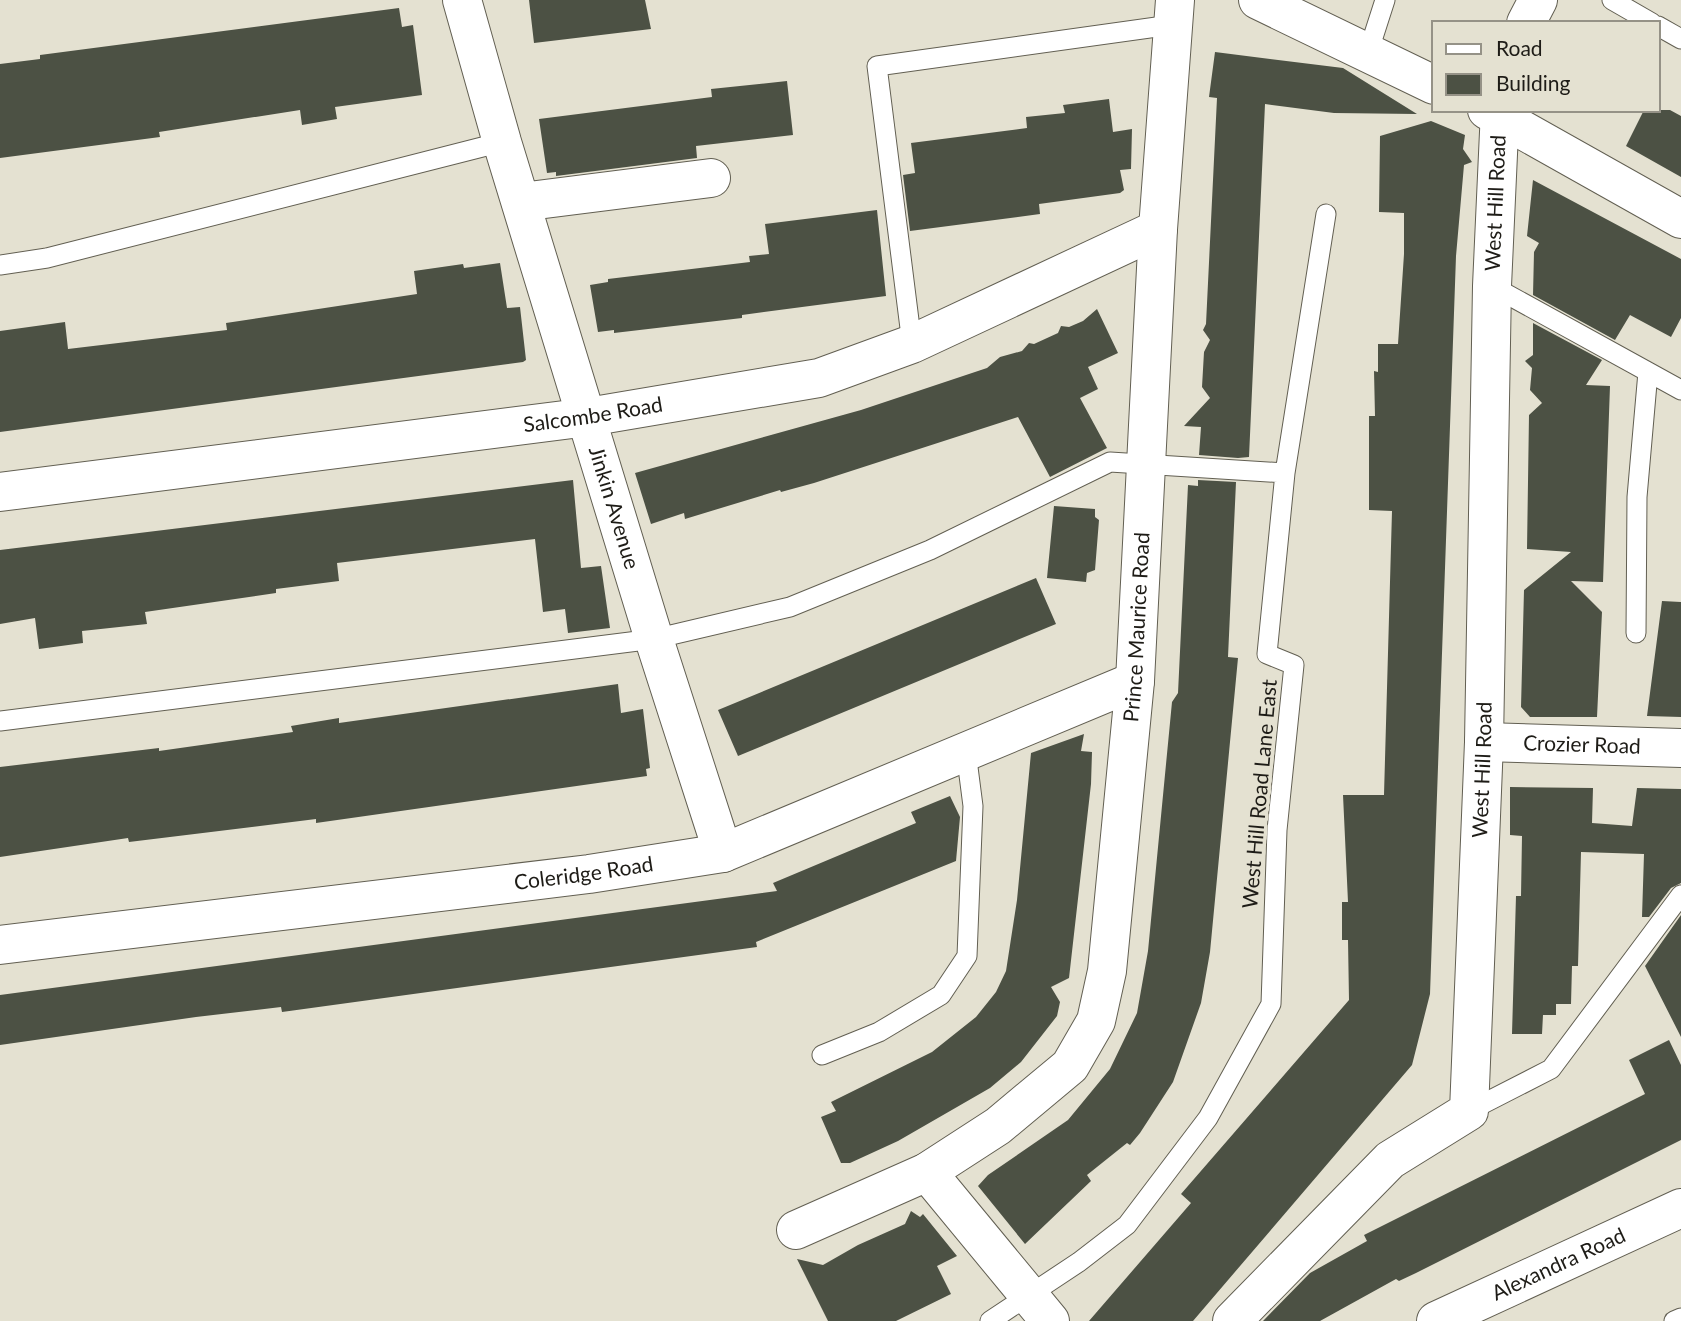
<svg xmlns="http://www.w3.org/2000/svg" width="1681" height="1321" font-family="Lato,sans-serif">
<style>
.building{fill:#4c5144}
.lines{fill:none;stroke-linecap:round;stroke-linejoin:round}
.lane-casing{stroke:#625f52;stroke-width:21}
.street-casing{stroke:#625f52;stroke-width:40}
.secondary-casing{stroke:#625f52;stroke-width:40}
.lane{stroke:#fff;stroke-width:19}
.street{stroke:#fff;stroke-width:38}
.secondary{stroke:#fff;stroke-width:38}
.labels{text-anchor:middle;stroke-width:7;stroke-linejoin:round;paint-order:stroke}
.street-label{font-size:21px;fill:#1e1c17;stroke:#e4e1d1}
</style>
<rect width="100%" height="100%" fill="#e4e1d1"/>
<path class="building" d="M 529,0 L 645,0 L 651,29 L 534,43 Z
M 399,8 L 402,27 L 413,25 L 422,95 L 335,107 L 337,119 L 302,125 L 300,110 L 159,132 L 160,137 L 0,158 L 0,64 L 40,59 L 40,55 Z
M 1215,52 L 1343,68 L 1417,114 L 1334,113 L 1265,104 L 1249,457 L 1238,458 L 1199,455 L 1201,427 L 1184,426 L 1210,398 L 1202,387 L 1204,352 L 1210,340 L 1203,330 L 1206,324 L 1217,98 L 1209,97 Z
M 787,81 L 793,135 L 696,146 L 697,158 L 556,176 L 556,172 L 547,173 L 539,119 L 712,97 L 711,89 Z
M 1109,99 L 1113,132 L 1132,129 L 1131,169 L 1120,170 L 1124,190 L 1120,193 L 1039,204 L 1040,214 L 910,231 L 903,175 L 915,173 L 911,143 L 1027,128 L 1026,117 L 1065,113 L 1063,105 Z
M 1644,110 L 1670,110 L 1681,116 L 1681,177 L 1626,146 Z
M 1431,121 L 1465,135 L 1463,149 L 1472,162 L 1464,165 L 1456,256 L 1430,994 L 1412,1065 L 1193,1321 L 1089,1321 L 1191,1203 L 1181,1194 L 1349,1000 L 1348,940 L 1342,940 L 1342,902 L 1348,902 L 1343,795 L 1384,795 L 1392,511 L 1369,510 L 1369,416 L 1375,416 L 1374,371 L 1378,372 L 1378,344 L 1398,344 L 1404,254 L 1404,213 L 1379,212 L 1380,136 Z
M 1533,180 L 1681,259 L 1681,318 L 1671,337 L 1630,315 L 1615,340 L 1533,295 L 1534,252 L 1539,243 L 1527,236 Z
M 877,210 L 886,296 L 742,315 L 742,318 L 614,333 L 614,330 L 598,332 L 590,285 L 608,282 L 608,279 L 750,262 L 749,256 L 769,254 L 765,224 Z
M 500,263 L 507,308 L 520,307 L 526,360 L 523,362 L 0,432 L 0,331 L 65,322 L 68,349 L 227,330 L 226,323 L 417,294 L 414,271 L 463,264 L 464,268 Z
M 1097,309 L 1118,353 L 1088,367 L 1098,389 L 1080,398 L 1107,448 L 1050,477 L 1018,417 L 814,483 L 781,492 L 780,490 L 685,519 L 684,513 L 651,524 L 635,473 L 861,410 L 987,368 L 1000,357 L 1022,351 L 1029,343 L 1034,344 L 1058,333 L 1061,326 L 1069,327 L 1083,321 Z
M 1533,323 L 1602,360 L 1586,385 L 1610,386 L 1603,582 L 1571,581 L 1602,612 L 1597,717 L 1530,717 L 1521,707 L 1524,590 L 1571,552 L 1527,549 L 1529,415 L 1542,403 L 1530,390 L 1532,368 L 1525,361 L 1533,355 Z
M 573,480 L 581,568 L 601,566 L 610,628 L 568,633 L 565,609 L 543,612 L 535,539 L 337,563 L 339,581 L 276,589 L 276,593 L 145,612 L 147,624 L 82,631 L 83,643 L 39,649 L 35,618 L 0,624 L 0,550 Z
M 1198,480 L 1236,482 L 1228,657 L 1238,658 L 1210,952 L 1201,1003 L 1173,1082 L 1140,1133 L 1130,1145 L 1127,1143 L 1087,1175 L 1091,1181 L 1025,1244 L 978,1186 L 988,1175 L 1068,1120 L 1110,1069 L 1137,1013 L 1148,951 L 1172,702 L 1178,693 L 1188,485 L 1198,486 Z
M 1054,506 L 1095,509 L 1095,517 L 1099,520 L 1095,570 L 1087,573 L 1086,582 L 1047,578 Z
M 1036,578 L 1056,624 L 738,756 L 718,710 Z
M 1662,601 L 1681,602 L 1681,717 L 1647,716 Z
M 618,684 L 621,713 L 643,709 L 650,768 L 646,769 L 647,776 L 316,823 L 316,819 L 129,842 L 128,838 L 0,857 L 0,767 L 159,748 L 159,751 L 293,732 L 291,726 L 339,718 L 339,723 Z
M 1084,734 L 1081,751 L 1092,752 L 1091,784 L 1069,978 L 1051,987 L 1060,1002 L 1057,1016 L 1021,1062 L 990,1088 L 898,1141 L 850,1163 L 841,1163 L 821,1117 L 836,1111 L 831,1102 L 932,1052 L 976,1017 L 996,992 L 1006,971 L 1017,900 L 1031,753 Z
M 1510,787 L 1593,788 L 1592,823 L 1632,826 L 1637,788 L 1681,789 L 1681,883 L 1671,888 L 1649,917 L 1642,917 L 1644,854 L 1581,852 L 1578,966 L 1572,966 L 1571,1004 L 1556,1004 L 1556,1015 L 1543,1015 L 1542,1034 L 1512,1034 L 1516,896 L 1521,896 L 1522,836 L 1510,835 Z
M 950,796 L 960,817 L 956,861 L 756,942 L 757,947 L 282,1012 L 281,1007 L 196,1017 L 0,1045 L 0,995 L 777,891 L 773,883 L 916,823 L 911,812 Z
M 1681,915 L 1681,1037 L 1645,966 Z
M 1669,1040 L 1681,1065 L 1681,1140 L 1416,1273 L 1399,1281 L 1396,1279 L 1320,1321 L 1263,1321 L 1310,1273 L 1367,1241 L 1364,1235 L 1645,1094 L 1629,1060 Z
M 911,1211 L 920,1217 L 923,1214 L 957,1256 L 937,1266 L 951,1294 L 896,1321 L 828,1321 L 797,1259 L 823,1265 L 858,1245 L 905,1224 Z"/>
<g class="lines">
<g class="lane-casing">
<path id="lane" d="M 1612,0 L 1652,23
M 1658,26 L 1681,39
M 1368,53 L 1385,0
M 0,265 L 47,258 L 502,142
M 1492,286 L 1681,390
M 912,344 L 877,66 L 1171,25
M 1636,633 L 1637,497 L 1648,372
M 0,721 L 654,639 L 790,607 L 930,550 L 1110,462 L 1285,473
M 822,1055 L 879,1032 L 941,995 L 967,956 L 973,806 L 966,752
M 1469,1111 L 1551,1069 L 1681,895
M 990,1321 L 1079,1262 L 1127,1225 L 1208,1118 L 1271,1004 L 1277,830 L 1294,665 L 1267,654 L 1285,473 L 1326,214
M 1674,1321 L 1681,1318"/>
</g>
<g class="street-casing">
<g id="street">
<path id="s1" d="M 462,0 L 502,142 L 654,639 L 723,853"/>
<path d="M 1258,0 L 1434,85"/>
<path d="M 1526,23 L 1538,0"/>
<path d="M 1487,110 L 1681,219"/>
<path d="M 521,202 L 711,178"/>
<path id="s2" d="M 0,492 L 588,417 L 819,378 L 912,344 L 1158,229"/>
<path id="s3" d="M 1484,742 L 1681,748"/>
<path id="s4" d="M 0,945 L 589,874 L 723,853 L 1135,681"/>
<path d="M 927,1172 L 1050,1321"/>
<path id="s5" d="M 796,1230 L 927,1172 L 998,1126 L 1070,1066 L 1096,1021 L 1107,971 L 1135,681 L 1158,229 L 1175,0"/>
<path id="s6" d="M 1232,1321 L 1390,1160 L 1469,1111 L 1484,742 L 1492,286 L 1500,110"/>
</g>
</g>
<g class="secondary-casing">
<g id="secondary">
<path id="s7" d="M 1436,1321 L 1681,1208"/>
</g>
</g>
<use href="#lane" class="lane"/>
<use href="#street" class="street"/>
<use href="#secondary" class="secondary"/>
</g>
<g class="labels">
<g class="street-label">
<text dy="7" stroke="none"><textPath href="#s6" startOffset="1227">West Hill Road</textPath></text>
<text dy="7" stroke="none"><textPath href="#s2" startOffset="598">Salcombe Road</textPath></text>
<text dy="7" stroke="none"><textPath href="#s1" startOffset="530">Jinkin Avenue</textPath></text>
<text dy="7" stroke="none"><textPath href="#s5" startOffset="770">Prince Maurice Road</textPath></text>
<text dy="7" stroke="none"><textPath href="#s3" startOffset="98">Crozier Road</textPath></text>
<text dy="7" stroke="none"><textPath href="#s6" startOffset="660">West Hill Road</textPath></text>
<text transform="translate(1260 794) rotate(-85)" y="7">West Hill Road Lane East</text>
<text dy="7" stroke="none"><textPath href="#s4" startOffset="588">Coleridge Road</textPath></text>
<text dy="7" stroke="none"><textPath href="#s7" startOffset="135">Alexandra Road</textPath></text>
</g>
</g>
<rect x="1432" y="21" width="228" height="91" fill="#e4e1d1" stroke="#959287" stroke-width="2"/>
<rect x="1446" y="44" width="35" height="10" fill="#ffffff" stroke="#959287" stroke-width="2"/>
<text x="1496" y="56" font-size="21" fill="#1e1c17">Road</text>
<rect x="1446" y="74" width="35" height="21" fill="#4c5144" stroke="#959287" stroke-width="2"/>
<text x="1496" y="91" font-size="21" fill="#1e1c17">Building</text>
</svg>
